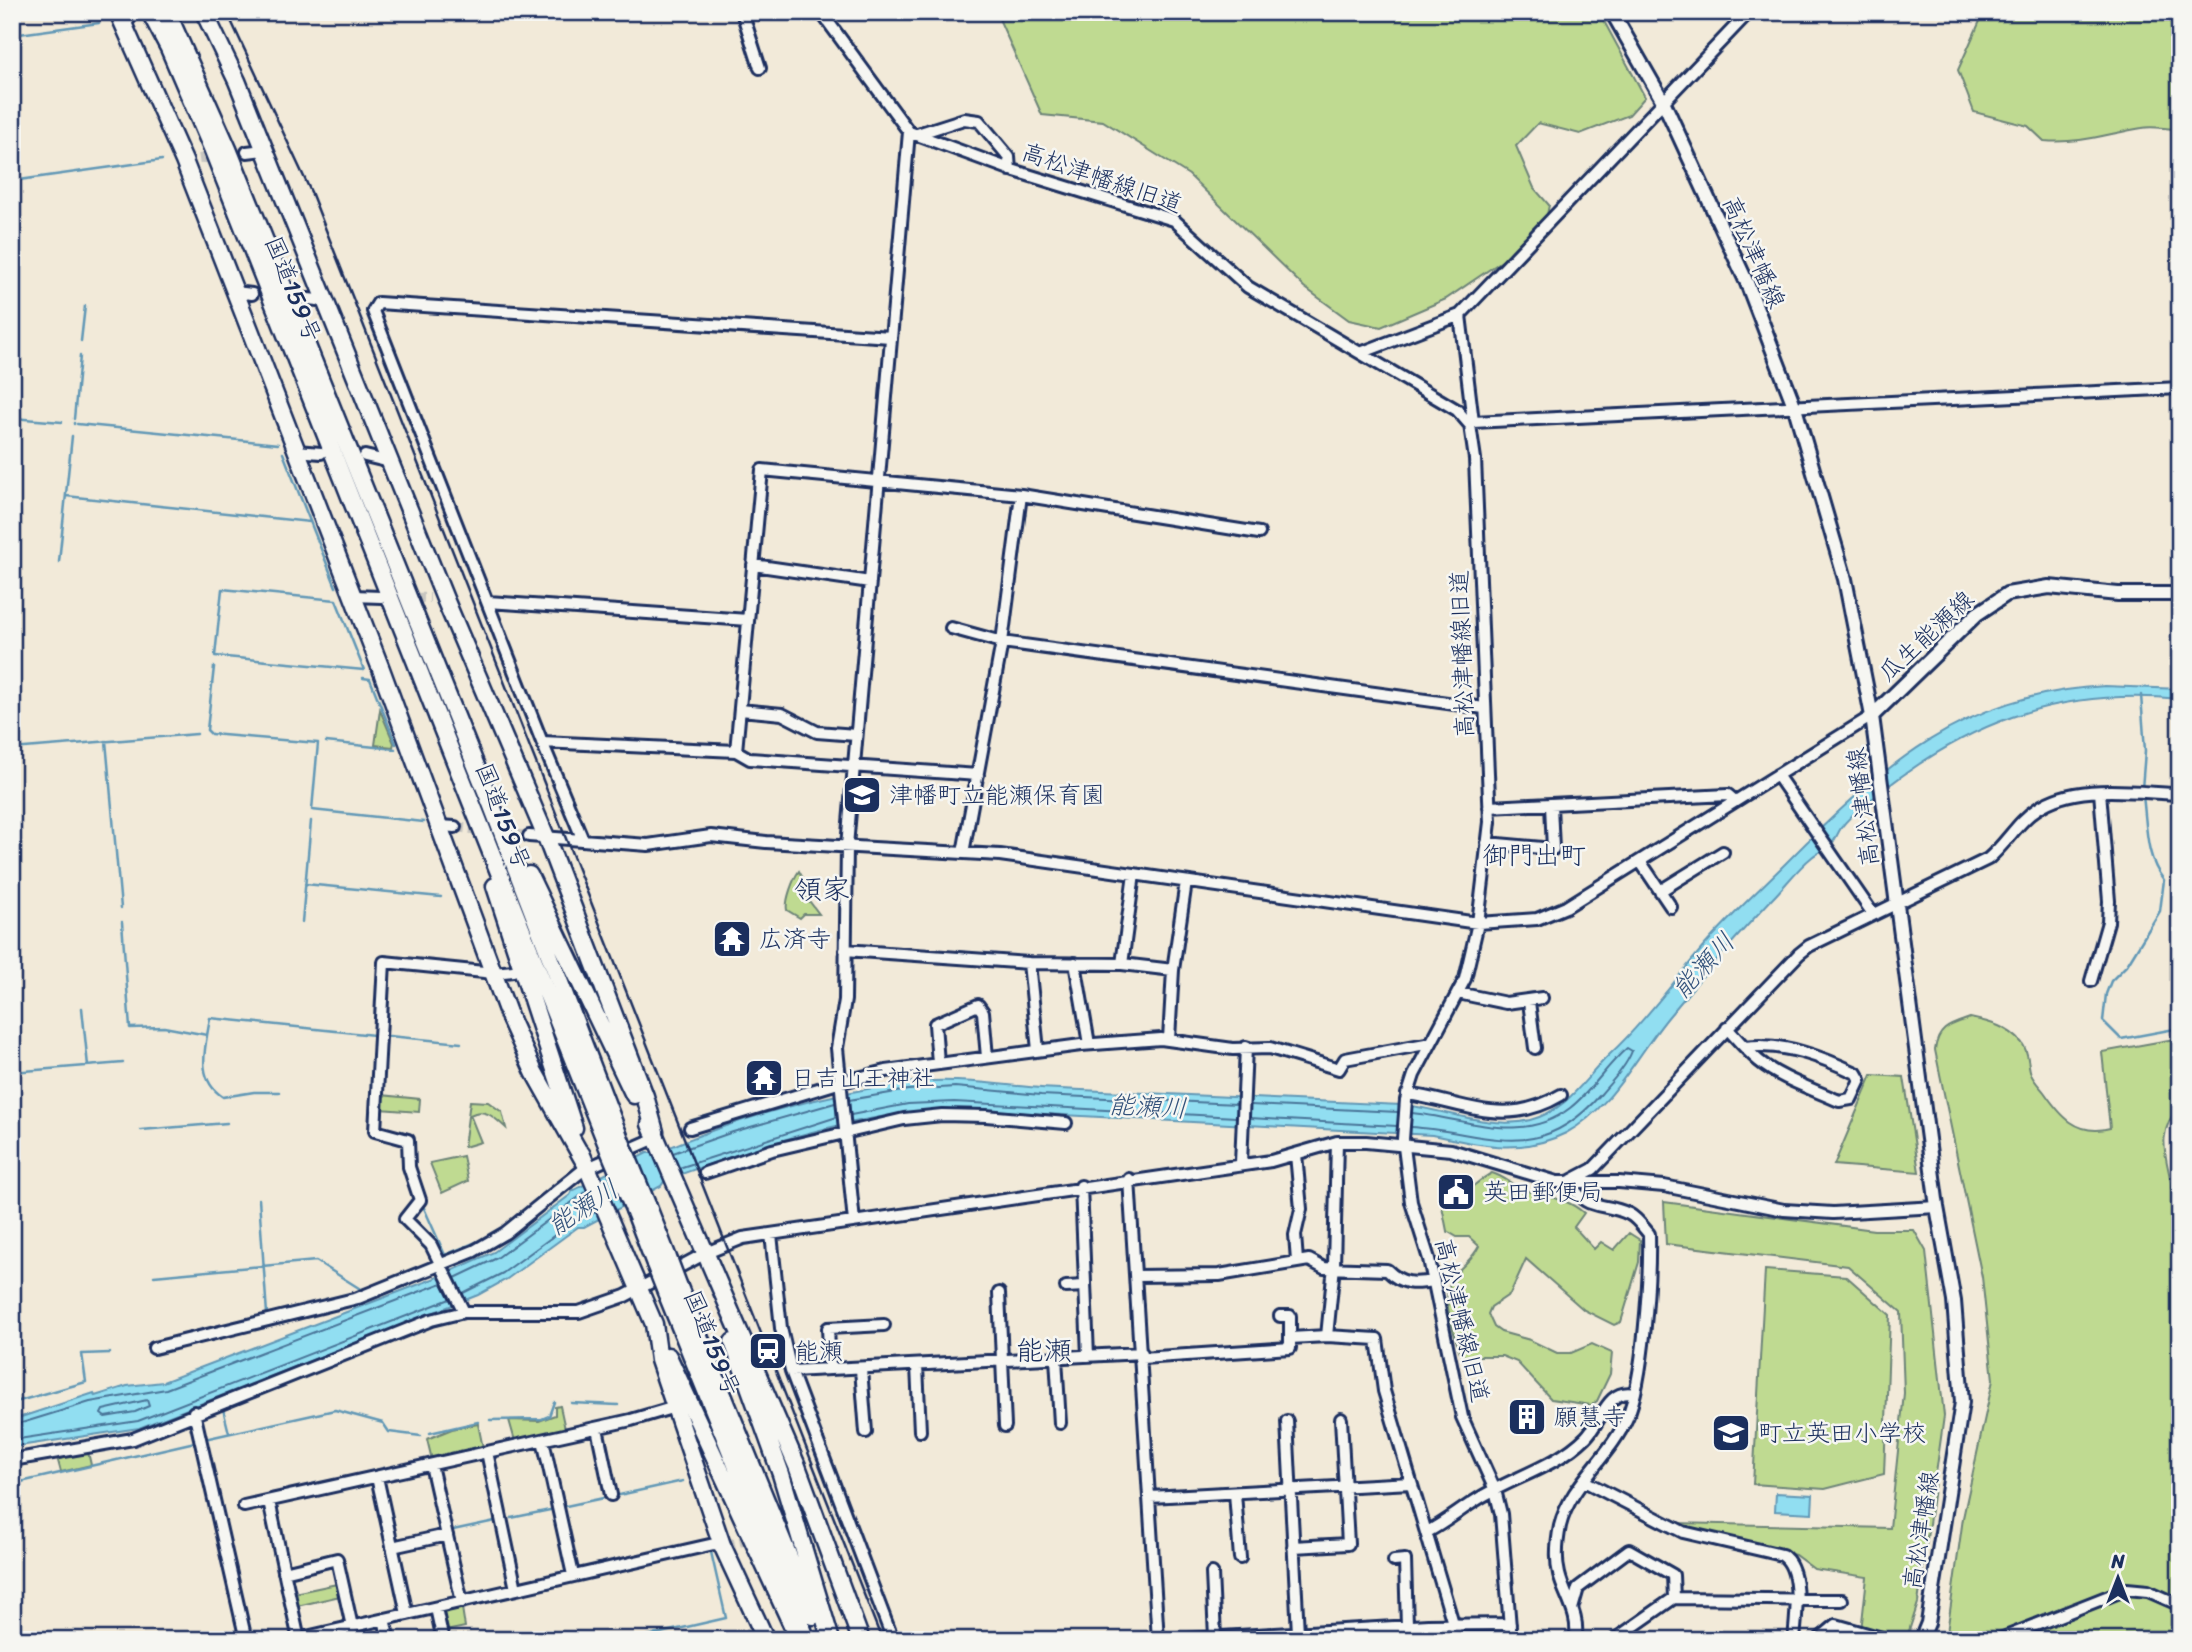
<svg xmlns="http://www.w3.org/2000/svg" width="2192" height="1652" font-family="Sriracha,'Klee One',sans-serif">
<style>
.green{fill:#bfda91;stroke:#6d8478;stroke-width:2}
.water{fill:#91def1;stroke:#6298b6;stroke-width:2}
.lines{fill:none;stroke-linecap:round;stroke-linejoin:round}
.shore{stroke:#4a7599;stroke-width:2}
.stream{stroke:#6298b6;stroke-width:2.5}
.minor-tunnel{stroke:#c7c5c0;stroke-width:10;stroke-dasharray:10 5;stroke-linecap:butt}
.minor-casing{stroke:#1b2f5e;stroke-width:16}
.major-casing{stroke:#1b2f5e;stroke-width:18}
.highway-casing{stroke:#1b2f5e;stroke-width:21}
.minor{stroke:#f6f6f2;stroke-width:10}
.major{stroke:#f6f6f2;stroke-width:12}
.highway{stroke:#f6f6f2;stroke-width:16}
.rail{stroke:#1b2f5e;stroke-width:2.5}
.highway-bridge-casing{stroke:#1b2f5e;stroke-width:21;stroke-linecap:butt}
.highway-bridge{stroke:#f6f6f2;stroke-width:16}
.labels{text-anchor:middle;stroke-width:5;stroke-linejoin:round;paint-order:stroke}
.street-label{font-size:24px;fill:#1b2f5e;stroke:#f6f6f2}
.poi-label{font-size:24px;fill:#1b2f5e;stroke:#f6f6f2;text-anchor:start}
.neighbourhood-label{font-size:26px;fill:#1b2f5e;stroke:#f6f6f2}
.water-label{font-size:26px;font-style:italic;fill:#33527b;stroke:#f6f6f2}
.quarter-label{font-size:28px;fill:#1b2f5e;stroke:#f6f6f2}
</style>
<rect width="100%" height="100%" fill="#f2ead9"/>
<filter id="ink" filterUnits="userSpaceOnUse"><feTurbulence type="fractalNoise" baseFrequency=".0143" numOctaves="2"/><feDisplacementMap in="SourceGraphic" scale="14" xChannelSelector="R" yChannelSelector="G"/><feConvolveMatrix kernelMatrix="1 2 1 2 8 2 1 2 1" color-interpolation-filters="sRGB"/></filter>
<g filter="url(#ink)">
<path class="green" d="M 996,12 L 1599,12 L 1645,97 L 1629,115 L 1580,134 L 1538,123 L 1516,146 L 1534,188 L 1549,205 L 1546,220 L 1518,250 L 1446,299 L 1381,327 L 1349,320 L 1304,287 L 1189,175 L 1103,121 L 1042,115 Z
M 1984,12 L 2180,12 L 2180,129 C 2167,130 2155,125 2142,128 C 2106,134 2081,144 2044,141 L 2028,126 L 1974,112 L 1958,70 Z
M 380,710 L 394,743 L 393,747 L 375,745 Z
M 799,871 L 807,886 L 804,894 L 819,914 L 804,914 L 800,918 L 787,910 C 785,901 793,879 799,871 Z
M 1970,1018 C 1990,1022 2009,1027 2022,1043 C 2030,1054 2027,1063 2031,1074 C 2033,1080 2040,1087 2044,1092 C 2060,1115 2077,1137 2110,1128 L 2102,1052 L 2180,1038 L 2180,1105 C 2153,1136 2168,1158 2173,1194 C 2175,1212 2167,1227 2180,1242 L 2180,1640 L 1946,1640 L 1963,1518 L 1993,1380 L 1982,1277 L 1935,1050 C 1938,1027 1950,1025 1970,1018 Z
M 1872,1075 L 1904,1077 L 1919,1172 L 1834,1165 Z
M 381,1095 L 420,1099 L 419,1112 L 380,1109 Z
M 470,1101 L 488,1102 L 502,1112 L 506,1128 C 495,1118 485,1107 470,1115 L 481,1142 L 464,1147 Z
M 463,1156 L 468,1181 L 442,1193 L 430,1163 Z
M 1492,1173 C 1503,1176 1511,1184 1522,1189 C 1544,1198 1563,1195 1584,1213 L 1574,1227 L 1594,1249 L 1601,1242 L 1614,1250 L 1629,1233 L 1640,1240 L 1639,1262 L 1621,1322 L 1614,1325 L 1584,1310 L 1526,1259 L 1510,1294 L 1491,1307 L 1488,1314 L 1494,1327 L 1501,1332 L 1530,1340 L 1557,1353 L 1571,1353 L 1592,1344 L 1612,1353 L 1610,1374 L 1597,1401 L 1591,1405 L 1551,1399 L 1517,1362 L 1502,1356 L 1463,1356 L 1459,1350 C 1453,1326 1439,1298 1454,1276 C 1462,1265 1473,1259 1479,1246 L 1469,1237 L 1457,1237 L 1447,1231 L 1441,1201 C 1462,1201 1474,1182 1492,1173 Z
M 1664,1202 L 1874,1230 L 1914,1230 L 1926,1251 L 1944,1416 L 1918,1603 L 1906,1640 L 1860,1640 L 1867,1577 L 1814,1569 L 1795,1555 L 1686,1529 L 1676,1523 L 1890,1528 L 1904,1393 L 1901,1312 L 1848,1266 L 1666,1244 Z
M 1765,1270 L 1846,1276 L 1890,1315 L 1884,1474 L 1825,1489 L 1753,1484 Z
M 560,1406 L 565,1429 L 515,1441 L 509,1420 L 539,1421 L 555,1415 L 555,1407 Z
M 478,1424 L 483,1448 L 432,1460 L 427,1439 L 452,1429 Z
M 88,1452 L 91,1465 L 61,1472 L 57,1457 Z
M 337,1584 L 340,1596 L 297,1606 L 294,1593 Z
M 462,1608 L 465,1627 L 446,1631 L 443,1615 L 446,1611 Z"/>
<path class="water" d="M 2105,686 L 2180,689 L 2180,699 C 2055,687 1963,724 1868,802 C 1859,809 1848,818 1841,828 C 1837,834 1835,841 1830,846 C 1824,850 1817,853 1812,857 C 1797,869 1785,886 1772,899 C 1736,937 1703,975 1670,1015 C 1638,1053 1612,1109 1566,1133 C 1520,1156 1479,1145 1432,1135 L 954,1109 C 854,1113 759,1146 665,1180 L 661,1186 L 584,1227 L 578,1227 L 507,1279 L 478,1295 L 139,1428 L 12,1447 L 12,1420 L 94,1393 L 95,1396 L 127,1386 L 163,1382 L 438,1277 L 494,1252 L 570,1195 L 572,1191 L 647,1153 L 656,1153 C 734,1119 822,1094 906,1083 C 957,1076 1008,1087 1060,1089 C 1174,1094 1289,1100 1404,1105 C 1444,1109 1490,1130 1530,1120 C 1568,1110 1584,1079 1610,1054 C 1645,1021 1673,982 1704,946 C 1729,917 1759,890 1786,863 C 1882,766 1962,694 2105,686 Z
M 1776,1493 L 1813,1495 L 1812,1513 L 1775,1511 Z"/>
<g class="lines">
<path class="shore" d="M 849,1100 L 908,1090 L 955,1087 L 1041,1095 L 1237,1104
M 1251,1105 L 1398,1112
M 851,1115 L 908,1104 L 954,1102 L 1236,1117
M 1250,1118 L 1397,1126
M 1411,1127 C 1489,1132 1538,1167 1601,1094 C 1612,1081 1626,1067 1632,1051 L 1627,1048 C 1606,1066 1592,1091 1570,1108 C 1521,1146 1466,1118 1412,1113
M 673,1153 L 733,1132 L 835,1103
M 679,1168 L 837,1117
M 455,1278 L 497,1258 L 587,1191
M 463,1293 L 503,1273 L 574,1221 L 596,1212
M 147,1400 L 149,1406 L 135,1412 L 105,1417 L 101,1414 L 103,1410 Z
M 12,1426 L 90,1402 L 166,1389 L 442,1283
M 12,1440 L 138,1421 L 450,1299"/>
<path class="stream" d="M 12,35 L 99,23
M 12,181 L 162,160
M 81,341 L 85,306
M 12,418 L 62,422
M 74,419 L 80,356
M 74,423 L 74,424
M 77,424 L 278,444
M 283,453 L 336,587
M 66,496 L 310,522
M 59,562 L 72,436
M 222,589 L 336,600 L 364,670 L 215,656 Z
M 363,678 L 370,679 L 396,744
M 2141,695 L 2145,751 L 2142,789
M 207,730 L 211,734 L 318,743 L 312,810
M 207,730 L 214,667
M 106,741 L 121,908
M 326,742 L 395,749
M 12,749 L 197,734
M 2143,796 C 2147,825 2145,857 2164,880 L 2160,911 L 2127,965 L 2111,981 L 2106,994 L 2103,1021 L 2121,1039 L 2180,1028
M 312,810 L 424,822
M 305,884 L 441,897
M 122,922 L 130,1028 L 164,1027 L 207,1035
M 302,922 L 311,821
M 82,1008 L 88,1066
M 389,1036 L 461,1043
M 12,1072 L 123,1063
M 279,1092 L 254,1092 L 223,1097 C 194,1078 206,1046 210,1018 L 374,1035
M 141,1130 L 227,1123
M 565,1178 L 576,1169
M 259,1199 L 267,1314
M 424,1208 L 445,1255 L 491,1236 L 514,1219
M 154,1276 L 316,1261 L 362,1290
M 12,1403 L 86,1382 L 82,1354 L 110,1353
M 571,1403 L 618,1405
M 223,1409 L 229,1433
M 490,1420 L 542,1419 L 549,1416 L 554,1402
M 430,1433 L 478,1422
M 209,1438 L 335,1410 L 383,1423 L 389,1432 L 421,1436
M 12,1484 L 195,1442
M 615,1496 L 683,1481
M 566,1506 L 608,1497
M 511,1518 L 550,1510
M 453,1530 L 495,1521
M 630,1640 L 726,1618 L 711,1552"/>
<path class="minor-tunnel" d="M 199,159 L 247,152
M 252,294 L 308,299
M 384,597 L 430,598
M 455,827 L 529,836
M 725,1545 L 757,1538"/>
<g class="minor-casing">
<path id="minor" d="M 742,12 L 760,68
M 821,12 L 909,132 L 1015,171 L 1174,220 L 1248,287 L 1457,410 L 1470,425 L 1475,459 L 1490,822 L 1478,923 L 1465,979 L 1414,1075 L 1406,1100 L 1403,1139 L 1411,1202 L 1429,1259 L 1462,1417 L 1495,1490 L 1501,1514 L 1511,1640
M 125,24 L 135,12
M 914,135 L 964,119 L 979,121 L 1009,157 L 1010,170
M 247,152 L 264,150
M 235,292 L 252,294
M 308,299 L 327,301
M 1460,315 L 1473,422 L 1470,425
M 891,337 L 378,303 L 373,311 L 542,742 L 736,751 L 762,470 L 1021,495 L 1002,642 L 963,853
M 1363,352 L 1460,315 L 1749,12
M 1473,422 L 2180,388
M 296,451 L 321,453
M 365,456 L 390,462
M 1021,495 L 1259,533
M 753,565 L 870,582
M 353,596 L 381,597
M 488,602 L 748,620
M 951,628 L 1002,642 L 1484,708
M 740,710 L 782,714 L 817,732 L 856,735
M 542,742 L 583,840
M 736,751 L 750,759 L 978,775
M 1777,775 L 1873,914
M 1489,807 L 1728,795 L 1735,801
M 440,826 L 455,827
M 529,836 L 648,845 L 711,836 L 766,842 L 1000,855 L 1478,923 L 1537,919 L 1566,907 L 1872,716
M 1487,843 L 1553,849 L 1551,805
M 1640,861 L 1671,907
M 1660,891 L 1723,852
M 845,950 L 1029,963 L 1122,964 L 1173,970
M 1029,963 L 1038,1050
M 1075,963 L 1089,1044
M 1122,964 L 1134,874
M 2091,981 L 2108,922 L 2109,901 L 2100,792
M 1458,993 L 1506,1003 L 1542,998
M 1529,1002 L 1535,1048
M 1727,1028 C 1737,1039 1747,1051 1759,1061 C 1781,1079 1813,1089 1839,1101 L 1851,1099 L 1860,1080 L 1856,1073 C 1822,1057 1784,1042 1745,1047
M 1169,1039 L 1173,970 L 1186,882
M 938,1063 L 935,1024 L 978,1005 L 983,1012 L 987,1057
M 1407,1094 C 1465,1102 1504,1129 1561,1095
M 690,1128 L 838,1083 L 886,1071 L 1081,1045 L 1161,1039 L 1233,1049 L 1270,1048 L 1339,1069 L 1345,1059 L 1431,1043
M 1296,1154 L 1301,1209 L 1295,1235 L 1297,1261
M 1241,1163 L 1246,1047
M 705,1173 L 772,1150 L 904,1119 L 942,1115 L 986,1116 L 1066,1123
M 1129,1179 L 1158,1640
M 1572,1180 L 1593,1169 L 1799,954 L 1809,946 L 1988,859 C 2006,844 2018,821 2037,809 C 2075,782 2136,793 2180,794
M 1570,1181 C 1585,1213 1602,1201 1629,1214 C 1637,1218 1643,1227 1649,1234 C 1650,1277 1644,1380 1627,1418 C 1610,1457 1570,1484 1560,1526 C 1557,1541 1555,1558 1559,1574 C 1564,1596 1581,1616 1575,1640
M 1081,1186 L 1088,1356
M 854,1222 L 837,1048 L 845,1000 L 847,846 L 909,132
M 771,1234 L 781,1328 L 791,1371 L 1142,1353
M 1136,1276 L 1219,1275 L 1309,1260 L 1324,1268 L 1387,1270 C 1402,1285 1414,1284 1434,1281
M 1066,1287 L 1084,1286
M 999,1293 L 1005,1426
M 464,1312 L 431,1245 L 405,1219 L 420,1200 L 409,1167 L 408,1140 L 375,1131 L 384,962 L 494,973 L 513,971
M 1327,1336 L 1334,1266 L 1337,1142
M 1290,1338 L 1327,1336 L 1377,1339 L 1384,1391 L 1458,1640
M 154,1348 L 358,1298 L 474,1251 L 505,1233 L 583,1170 L 658,1137
M 1056,1358 L 1060,1423
M 1142,1358 L 1290,1348 L 1290,1316 L 1280,1316
M 917,1366 L 920,1431
M 830,1369 L 828,1328 L 884,1325
M 861,1369 L 866,1432
M 791,1371 L 893,1640
M 194,1412 L 246,1640
M 1287,1421 L 1298,1633
M 597,1428 L 611,1495
M 543,1440 L 573,1575
M 487,1452 L 516,1589
M 12,1460 L 133,1439 L 431,1320 L 464,1312 L 579,1312 L 625,1296 L 706,1253 L 743,1238 L 1271,1161 L 1337,1142 L 1366,1142 L 1451,1150 L 1557,1182 L 1619,1182 L 1664,1186 L 1784,1210 L 1833,1213 L 1937,1207
M 431,1465 L 462,1602
M 377,1477 L 407,1614
M 1584,1481 L 1683,1532 L 1782,1555 C 1803,1569 1796,1616 1794,1640
M 1235,1493 L 1240,1558
M 1150,1497 L 1411,1483
M 269,1501 L 299,1640
M 244,1506 L 631,1420 L 675,1407
M 1427,1532 C 1446,1522 1460,1510 1478,1499 C 1513,1477 1556,1467 1586,1437 C 1602,1421 1607,1388 1634,1394
M 392,1547 L 447,1535
M 1293,1547 L 1348,1544 L 1341,1419
M 1394,1561 L 1405,1560 L 1407,1626
M 284,1572 L 337,1559 L 355,1640
M 1212,1573 L 1215,1637
M 436,1608 L 443,1640
M 1572,1609 L 1578,1588 L 1629,1550 L 1673,1575 L 1674,1598 L 1842,1600
M 384,1619 L 389,1640
M 293,1640 L 714,1544 L 725,1545
M 1171,1640 L 1428,1625 L 1510,1624
M 1614,1640 L 1674,1598
M 1818,1640 L 1836,1625 L 1889,1640
M 1998,1640 L 2127,1589 L 2148,1591 L 2180,1605"/>
</g>
<g class="major-casing">
<path id="major" d="M 1612,12 L 1664,103 L 1747,283 L 1795,408 L 1845,579 L 1872,716 L 1937,1207 L 1954,1301 L 1962,1402 L 1928,1623 L 1921,1640
M 1872,716 L 1977,614 L 2007,594 L 2049,587 L 2118,594 L 2180,594"/>
</g>
<g class="highway-casing">
<path id="highway" d="M 118,12 L 184,161 L 250,330 L 381,669 L 511,1021 L 534,1072 L 584,1161
M 150,12 L 169,48 L 212,148 L 609,1150
M 167,12 L 228,149 L 492,806 L 622,1144
M 204,12 L 237,81 L 445,599 L 546,837 L 645,1096 L 655,1132
M 529,875 L 634,1095
M 495,886 L 574,1128
M 650,1124 L 797,1466 L 861,1640
M 581,1153 L 654,1324 L 659,1360 L 722,1545 L 766,1640
M 648,1207 L 668,1258
M 635,1212 L 655,1264
M 679,1287 L 813,1616
M 666,1292 L 807,1640
M 733,1342 L 781,1474 L 831,1640
M 668,1356 L 792,1625"/>
</g>
<use href="#minor" class="minor"/>
<use href="#major" class="major"/>
<use href="#highway" class="highway"/>
<path class="rail" d="M 227,12 L 311,192 L 882,1640"/>
<g class="highway-bridge-casing">
<path id="highway-bridge" d="M 622,1144 L 648,1207
M 609,1150 L 635,1212
M 668,1258 L 679,1287
M 655,1264 L 666,1292"/>
</g>
<use href="#highway-bridge" class="highway-bridge"/>
</g>
</g>
<defs>
<g id="school-square" transform="scale(2.0125)"><rect x="-9" y="-9" width="18" height="18" rx="4" fill="#1b2f5e" stroke="#f6f6f2"/><path d="M0-5L7-2L0 1L-7-2ZM-4 1L0 2.5L4 1V4Q0 6-4 4Z" fill="#fff"/></g>
<g id="temple-square" transform="scale(2.0125)"><rect x="-9" y="-9" width="18" height="18" rx="4" fill="#1b2f5e" stroke="#f6f6f2"/><path d="M0-6L5-2H3V0L6.5 2.5H4V6H1.5V3h-3V6H-4V2.5H-6.5L-3 0V-2H-5Z" fill="#fff"/></g>
<g id="civic-square" transform="scale(2.0125)"><rect x="-9" y="-9" width="18" height="18" rx="4" fill="#1b2f5e" stroke="#f6f6f2"/><path d="M-.6-6.5H3V-4.5H.6V-3L4-1V1h2V6H-6V1h2V-1L-.6-3ZM-1.2 2.5V6h2.4V2.5Z" fill="#fff"/></g>
<g id="station-square" transform="scale(2.0125)"><rect x="-9" y="-9" width="18" height="18" rx="4" fill="#1b2f5e" stroke="#f6f6f2"/><path d="M-3-6H3Q5-6 5-4V2Q5 4 3 4L4.5 6H3L1.5 4h-3L-3 6H-4.5L-3 4Q-5 4-5 2V-4Q-5-6-3-6ZM-3.5-4v3h7v-3ZM-3.5 1v1.5H-2V1ZM2 1v1.5H3.5V1Z" fill="#fff"/></g>
<g id="building-square" transform="scale(2.0125)"><rect x="-9" y="-9" width="18" height="18" rx="4" fill="#1b2f5e" stroke="#f6f6f2"/><path d="M-4-6H4V6H1V3H-1V6H-4ZM-2.5-4.3h1.7v1.8h-1.7ZM.8-4.3h1.7v1.8H.8ZM-2.5-1h1.7V.8h-1.7ZM.8-1h1.7V.8H.8Z" fill="#fff"/></g>
</defs>
<g fill-rule="evenodd">
<use href="#school-square" x="862" y="795"/>
<use href="#temple-square" x="732" y="939"/>
<use href="#temple-square" x="764" y="1078"/>
<use href="#civic-square" x="1456" y="1192"/>
<use href="#station-square" x="768" y="1351"/>
<use href="#building-square" x="1527" y="1417"/>
<use href="#school-square" x="1731" y="1433"/>
</g>
<g class="labels">
<g class="street-label">
<text transform="translate(1102 178) rotate(19)" y="8">高松津幡線旧道</text>
<text transform="translate(1754 252) rotate(66)" y="8">高松津幡線</text>
<text transform="translate(293 289) rotate(68)" y="8">国道159号</text>
<text transform="translate(1926 636) rotate(-43)" y="8">瓜生能瀬線</text>
<text transform="translate(1462 654) rotate(-92)" y="8">高松津幡線旧道</text>
<text transform="translate(1863 807) rotate(-97)" y="8">高松津幡線</text>
<text transform="translate(503 816) rotate(69)" y="8">国道159号</text>
<text transform="translate(1462 1320) rotate(77)" y="8">高松津幡線旧道</text>
<text transform="translate(712 1343) rotate(68)" y="8">国道159号</text>
<text transform="translate(1921 1530) rotate(-81)" y="8">高松津幡線</text>
</g>
<g class="poi-label">
<text x="889" y="803">津幡町立能瀬保育園</text>
<text x="759" y="947">広済寺</text>
<text x="791" y="1086">日吉山王神社</text>
<text x="1483" y="1200">英田郵便局</text>
<text x="795" y="1359">能瀬</text>
<text x="1554" y="1425">願慧寺</text>
<text x="1758" y="1441">町立英田小学校</text>
</g>
<g class="neighbourhood-label">
<text x="1534" y="864">御門出町</text>
</g>
<g class="water-label">
<text transform="translate(1703 965) rotate(-47)" y="9">能瀬川</text>
<text transform="translate(1148 1106) rotate(3)" y="9">能瀬川</text>
<text transform="translate(583 1207) rotate(-33)" y="9">能瀬川</text>
</g>
<g class="quarter-label">
<text x="822" y="899">領家</text>
<text x="1044" y="1360">能瀬</text>
</g>
</g>
<rect width="2192" height="1652" fill="none" stroke="#f6f6f2" stroke-width="42"/>
<rect x="21" y="21" width="2150" height="1610" fill="none" stroke="#1b2f5e" stroke-width="2.5" filter="url(#ink)"/>
<g transform="translate(2118 1578)" stroke="#f6f6f2" stroke-width="5" paint-order="stroke">
<path d="M0-5L12 26L0 18L-12 26Z" fill="#1b2f5e"/>
<text y="-10" font-size="19" font-weight="bold" text-anchor="middle" fill="#1b2f5e">N</text>
</g>
</svg>
